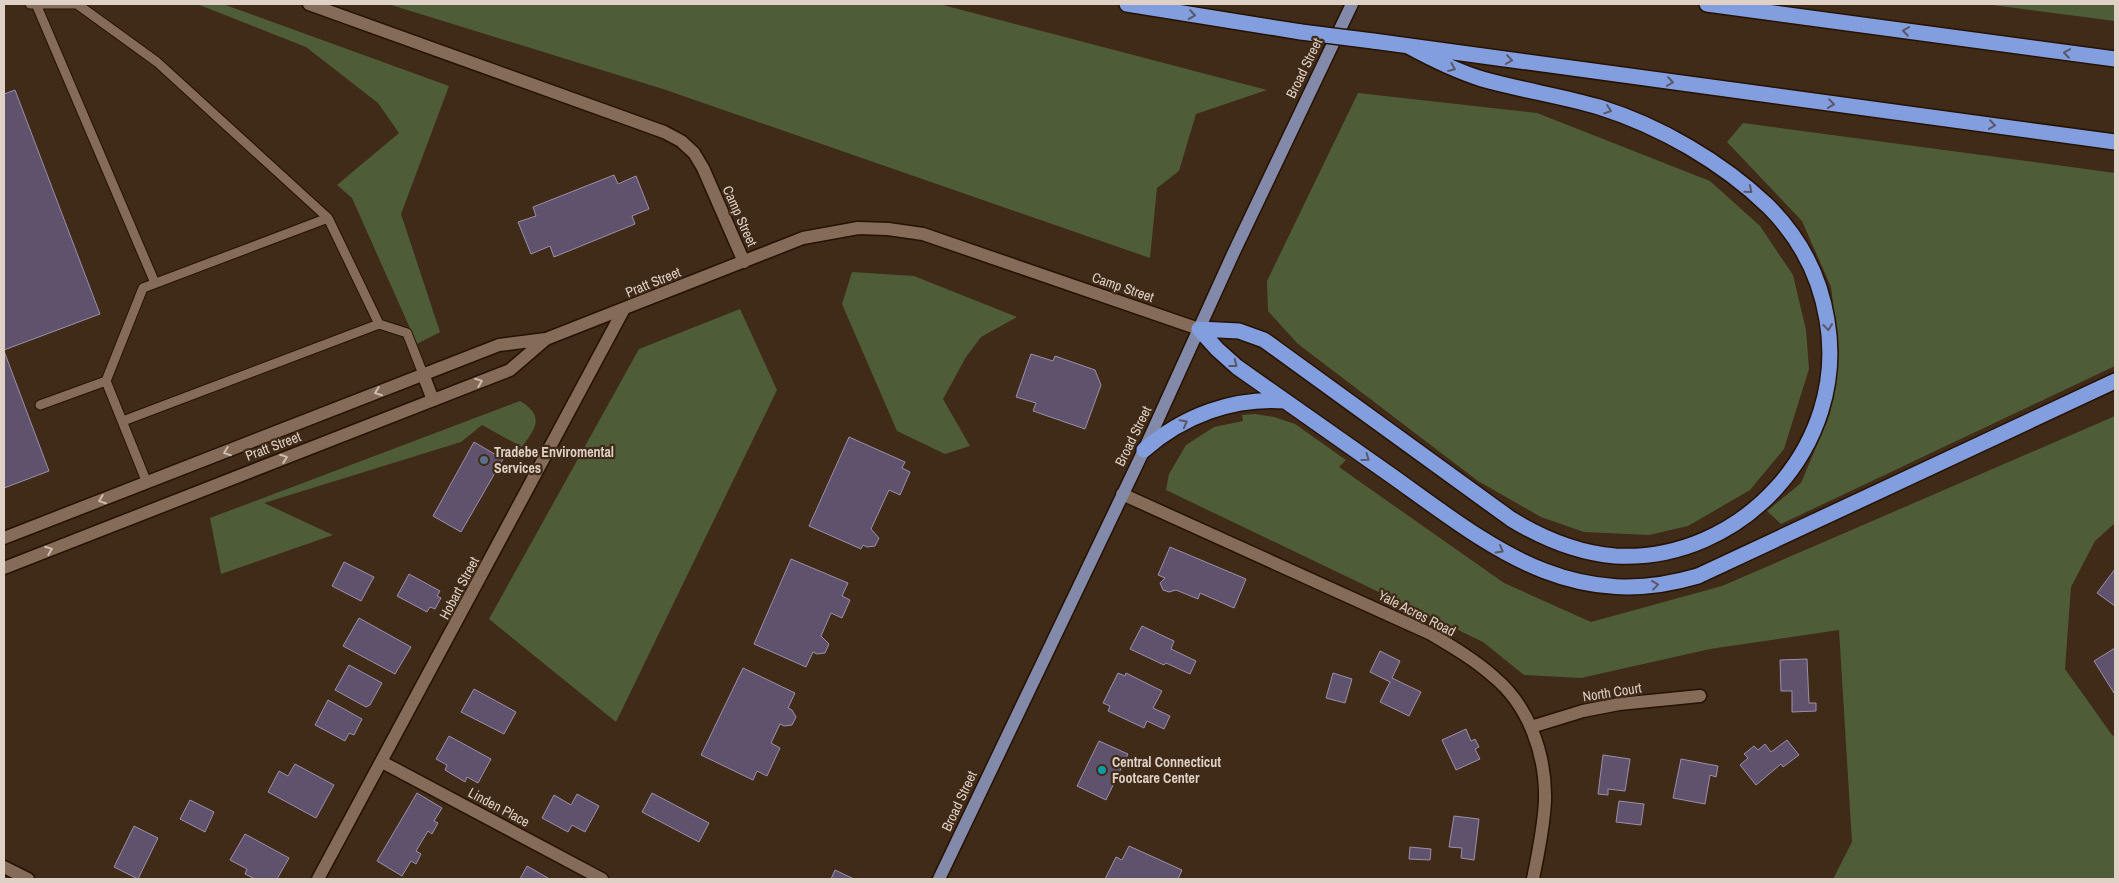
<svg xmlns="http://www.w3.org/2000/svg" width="2119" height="883" font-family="'Archivo Narrow',sans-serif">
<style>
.green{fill:#4e5d37}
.building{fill:#5f526c;stroke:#9c8fab}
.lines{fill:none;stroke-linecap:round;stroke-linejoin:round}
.service-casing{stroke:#261202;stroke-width:11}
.minor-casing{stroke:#261202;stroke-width:15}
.tertiary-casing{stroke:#261202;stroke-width:15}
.primary-casing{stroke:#261202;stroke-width:15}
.motorway-casing{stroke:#261202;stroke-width:18}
.service{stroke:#856c58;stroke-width:9}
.minor{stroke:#856c58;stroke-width:12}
.tertiary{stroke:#856c58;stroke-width:12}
.primary{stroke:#838aa9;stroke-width:12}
.motorway{stroke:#829edf;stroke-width:15}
.motorway-bridge-casing{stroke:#261202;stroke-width:18;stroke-linecap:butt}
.motorway-bridge{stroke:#829edf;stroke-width:15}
.oneway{stroke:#5a5868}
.oneway2{stroke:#cdbdb0}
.service-dot{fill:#5c6f8a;stroke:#402a18;stroke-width:2}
.culture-dot{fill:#0f9aa8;stroke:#402a18;stroke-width:2}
.labels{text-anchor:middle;stroke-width:4.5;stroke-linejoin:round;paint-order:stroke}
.street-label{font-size:14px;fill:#dfd1c6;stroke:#402a18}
.poi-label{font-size:14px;font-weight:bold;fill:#dfd1c6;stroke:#402a18;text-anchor:start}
</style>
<rect width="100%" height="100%" fill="#402a18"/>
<path class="green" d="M 197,4 L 223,4 L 449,86 L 401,214 L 440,332 L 417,344 L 352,198 L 337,185 L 399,133 L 378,103 L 306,47 Z
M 388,4 L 939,4 L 1267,90 L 1196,114 L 1179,171 L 1157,188 L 1150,258 L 663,89 Z
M 1985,4 L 2115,4 L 2115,21 Z
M 1358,93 L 1537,113 L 1710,181 L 1760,226 L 1793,275 L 1806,330 L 1809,369 L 1784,449 L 1750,490 L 1688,526 L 1649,535 L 1584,532 L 1541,517 L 1478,481 L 1298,344 L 1268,311 L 1267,281 Z
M 1743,123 L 2115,173 L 2115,366 L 1781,524 L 1767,511 L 1801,483 L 1830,414 L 1839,352 L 1831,287 L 1802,221 L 1727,142 Z
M 852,272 L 914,276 L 1017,317 L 981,337 L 966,357 L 943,399 L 970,446 L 945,454 L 897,431 L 842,304 Z
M 740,309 L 777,390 L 616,722 L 489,619 L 639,349 Z
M 520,401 C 545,416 536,428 522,447 L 482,425 L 461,442 L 264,503 L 333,535 L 221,574 L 210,518 Z
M 1255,414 L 1274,417 L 1295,424 L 1346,460 L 1339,467 L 1504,583 L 1591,622 L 1722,586 L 2115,416 L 2115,523 L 2095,541 L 2071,587 L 2065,669 L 2112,735 L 2115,737 L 2115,879 L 1833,879 L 1852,842 L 1839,630 L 1710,649 L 1581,678 L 1524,675 L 1483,642 L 1166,490 L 1169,474 L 1186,445 L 1214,427 L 1243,421 L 1242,415 Z"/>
<path class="building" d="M 15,90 L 100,314 L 4,350 L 4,94 Z
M 614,175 L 618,184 L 636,176 L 649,209 L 632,216 L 635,224 L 554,257 L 550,246 L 531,254 L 518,222 L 536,216 L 533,207 Z
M 4,351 L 49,471 L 4,488 Z
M 1031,354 L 1053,361 L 1055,356 L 1095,370 L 1101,385 L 1085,429 L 1033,411 L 1036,403 L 1016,397 Z
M 849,437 L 905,462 L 902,468 L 910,472 L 900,495 L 889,490 L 871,529 L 879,538 L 875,546 L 867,547 L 863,545 L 861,549 L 809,526 Z
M 474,442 L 503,459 L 461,532 L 433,516 Z
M 1170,547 L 1246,579 L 1234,608 L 1200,593 L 1198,599 L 1176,590 L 1169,592 L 1163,590 L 1160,583 L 1165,578 L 1158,575 Z
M 791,559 L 848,583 L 842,596 L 850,600 L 842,618 L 831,613 L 821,636 L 829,644 L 825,653 L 817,654 L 813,652 L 806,667 L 754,644 Z
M 344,562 L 374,577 L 361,601 L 332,586 Z
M 2115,569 L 2115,606 L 2097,593 Z
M 409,574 L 440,591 L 437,596 L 441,598 L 435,609 L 430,607 L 427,612 L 397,596 Z
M 359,618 L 411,647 L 395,674 L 343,646 Z
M 1142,626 L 1174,641 L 1171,649 L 1196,661 L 1190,674 L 1166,663 L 1164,665 L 1130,649 Z
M 2115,648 L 2115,693 L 2114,693 L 2094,661 Z
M 1380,651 L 1400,661 L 1392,678 L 1421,692 L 1409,716 L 1380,702 L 1390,682 L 1370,672 Z
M 1807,659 L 1809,703 L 1816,703 L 1816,711 L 1792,712 L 1792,691 L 1781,691 L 1780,660 Z
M 349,665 L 382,683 L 370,705 L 366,707 L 335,690 Z
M 743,668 L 795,693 L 788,708 L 792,710 L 796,717 L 792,725 L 784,726 L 780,724 L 771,743 L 780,748 L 767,776 L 757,771 L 753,780 L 701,755 Z
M 1118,673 L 1125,676 L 1126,673 L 1162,691 L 1153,708 L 1170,716 L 1164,729 L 1147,721 L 1144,728 L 1108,711 L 1110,706 L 1103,703 Z
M 1333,673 L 1352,679 L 1345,703 L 1326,698 Z
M 474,689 L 516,712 L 504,734 L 461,712 Z
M 328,700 L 362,719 L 354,735 L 349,733 L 345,741 L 315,725 Z
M 1466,729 L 1471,741 L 1475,739 L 1479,747 L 1475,749 L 1480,759 L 1456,770 L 1442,740 Z
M 449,736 L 491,759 L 478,783 L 467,777 L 465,782 L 445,770 L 447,765 L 436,759 Z
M 1787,740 L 1799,755 L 1783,767 L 1781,764 L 1756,785 L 1740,765 L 1748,758 L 1744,754 L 1754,746 L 1758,750 L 1765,744 L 1771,752 Z
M 1099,741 L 1128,754 L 1106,800 L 1077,786 Z
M 1603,755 L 1630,759 L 1625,791 L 1608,789 L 1608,795 L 1598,794 Z
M 1681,759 L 1718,766 L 1716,777 L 1710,775 L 1705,804 L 1673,798 Z
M 295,764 L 334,785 L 316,818 L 268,792 L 279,771 L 288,776 Z
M 417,793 L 442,808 L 434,821 L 438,823 L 432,834 L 428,831 L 416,851 L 421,854 L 416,864 L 411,861 L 402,876 L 377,861 Z
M 652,793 L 709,823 L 699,842 L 642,812 Z
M 577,794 L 599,806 L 585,832 L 572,825 L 568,832 L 542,818 L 554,795 L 571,805 Z
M 190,800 L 214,812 L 205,832 L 180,819 Z
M 1619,801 L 1644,804 L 1641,825 L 1616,822 Z
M 1454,816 L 1479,819 L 1474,860 L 1461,858 L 1462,848 L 1449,847 Z
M 134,826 L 158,838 L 138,879 L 114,867 Z
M 245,834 L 289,858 L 277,879 L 255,879 L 245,874 L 247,869 L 230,860 Z
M 1129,846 L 1182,870 L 1178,879 L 1105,879 L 1116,857 L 1122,860 Z
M 1410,847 L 1431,849 L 1430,860 L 1409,859 Z
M 527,866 L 548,878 L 548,879 L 520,879 Z
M 835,870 L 854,879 L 831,879 Z"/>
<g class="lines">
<g class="service-casing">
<path id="service" d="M 30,4 L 77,4 L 157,62 L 328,218
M 36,4 L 155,283
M 379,324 L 407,333 L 423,374
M 40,405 L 106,381
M 123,421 L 379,324 L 328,218 L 143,288 L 106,381 L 147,483"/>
</g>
<g class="minor-casing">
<path id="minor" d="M 1122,494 L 1431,634 C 1453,647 1475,660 1494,677 C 1529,706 1546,755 1545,800 C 1544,827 1538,853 1533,879
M 1531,727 L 1583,711 L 1619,704 L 1700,696
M 382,762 L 602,879
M 4,867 L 28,879
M 318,879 L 624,309"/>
</g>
<g class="tertiary-casing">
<path id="tertiary" d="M 309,4 L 664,132 L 681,141 L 694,153 L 703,168 L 744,262
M 423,374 L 433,400
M 4,538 L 499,345 L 546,339 L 803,238 L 858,228 L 888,229 L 923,234 L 1199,329
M 4,568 L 510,370 L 546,339"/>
</g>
<g class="primary-casing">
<path id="primary" d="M 939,879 L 1144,450 L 1233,254 L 1352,4"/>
</g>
<g class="motorway-casing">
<path id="motorway" d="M 1127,4 L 1301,32
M 1707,4 L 2115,59
M 1373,41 L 2115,142
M 1199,329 L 1239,331 L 1264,340 L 1511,519 C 1542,538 1578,553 1615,556 C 1741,563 1849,446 1827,320 C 1820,276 1800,238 1768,206 C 1722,162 1660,126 1599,107 C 1561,96 1521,90 1482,79 C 1456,71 1432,59 1408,46
M 1199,329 L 1217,349 L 1237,367 C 1289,403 1340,440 1392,476 C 1490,546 1570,614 1698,576 L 2115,381
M 1144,450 C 1183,416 1233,397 1285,401"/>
</g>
<use href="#service" class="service"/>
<use href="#minor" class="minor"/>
<use href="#tertiary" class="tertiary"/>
<use href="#primary" class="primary"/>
<use href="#motorway" class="motorway"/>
<g class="motorway-bridge-casing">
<path id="motorway-bridge" d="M 1301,32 L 1373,41"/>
</g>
<use href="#motorway-bridge" class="motorway-bridge"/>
</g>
<defs><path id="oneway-chevron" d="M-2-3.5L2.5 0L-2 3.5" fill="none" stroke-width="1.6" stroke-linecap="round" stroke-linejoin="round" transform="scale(1.25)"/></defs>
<g class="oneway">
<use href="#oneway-chevron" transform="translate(1192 15) rotate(9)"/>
<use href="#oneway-chevron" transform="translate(1906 31) rotate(-172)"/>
<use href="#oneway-chevron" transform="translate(2067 53) rotate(-172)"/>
<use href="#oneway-chevron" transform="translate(1509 60) rotate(8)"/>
<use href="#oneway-chevron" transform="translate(1452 68) rotate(23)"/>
<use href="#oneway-chevron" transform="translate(1670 82) rotate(8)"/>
<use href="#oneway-chevron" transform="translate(1831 104) rotate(8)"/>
<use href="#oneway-chevron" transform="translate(1608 110) rotate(19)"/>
<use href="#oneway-chevron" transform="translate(1992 125) rotate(8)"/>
<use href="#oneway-chevron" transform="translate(1749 190) rotate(39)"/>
<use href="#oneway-chevron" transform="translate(1828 327) rotate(83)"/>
<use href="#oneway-chevron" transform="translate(1234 364) rotate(38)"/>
<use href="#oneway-chevron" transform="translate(1184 423) rotate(-28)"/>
<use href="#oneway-chevron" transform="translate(1366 458) rotate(36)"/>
<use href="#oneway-chevron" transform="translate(1500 550) rotate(30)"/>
<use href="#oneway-chevron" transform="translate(1655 585) rotate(-7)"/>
</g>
<g class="oneway2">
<use href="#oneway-chevron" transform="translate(479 382) rotate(-21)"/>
<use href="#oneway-chevron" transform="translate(378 392) rotate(159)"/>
<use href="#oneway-chevron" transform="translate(227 452) rotate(159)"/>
<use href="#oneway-chevron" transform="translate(284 458) rotate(-21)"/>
<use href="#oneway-chevron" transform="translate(102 500) rotate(159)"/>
<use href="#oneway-chevron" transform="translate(49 550) rotate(-21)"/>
</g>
<circle class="service-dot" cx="484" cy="460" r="5"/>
<circle class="culture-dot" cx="1102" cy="770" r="5"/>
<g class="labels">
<g class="street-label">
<text transform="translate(1304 68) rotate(-64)" y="5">Broad Street</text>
<text transform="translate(740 216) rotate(66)" y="5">Camp Street</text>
<text transform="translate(653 282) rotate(-22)" y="5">Pratt Street</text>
<text transform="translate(1123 287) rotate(19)" y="5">Camp Street</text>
<text transform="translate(1133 436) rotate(-64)" y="5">Broad Street</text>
<text transform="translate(273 446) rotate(-21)" y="5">Pratt Street</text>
<text transform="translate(459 588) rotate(-62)" y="5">Hobart Street</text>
<text transform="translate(1417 613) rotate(27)" y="5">Yale Acres Road</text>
<text transform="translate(1612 692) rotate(-9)" y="5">North Court</text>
<text transform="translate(959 801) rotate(-65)" y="5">Broad Street</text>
<text transform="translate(499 807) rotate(28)" y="5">Linden Place</text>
</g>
<g class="poi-label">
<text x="494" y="457">Tradebe Enviromental<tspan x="494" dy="16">Services</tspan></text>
<text x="1112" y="767">Central Connecticut<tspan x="1112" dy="16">Footcare Center</tspan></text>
</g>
</g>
<rect width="2119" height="883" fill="none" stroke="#dfd1c6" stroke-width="10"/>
</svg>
